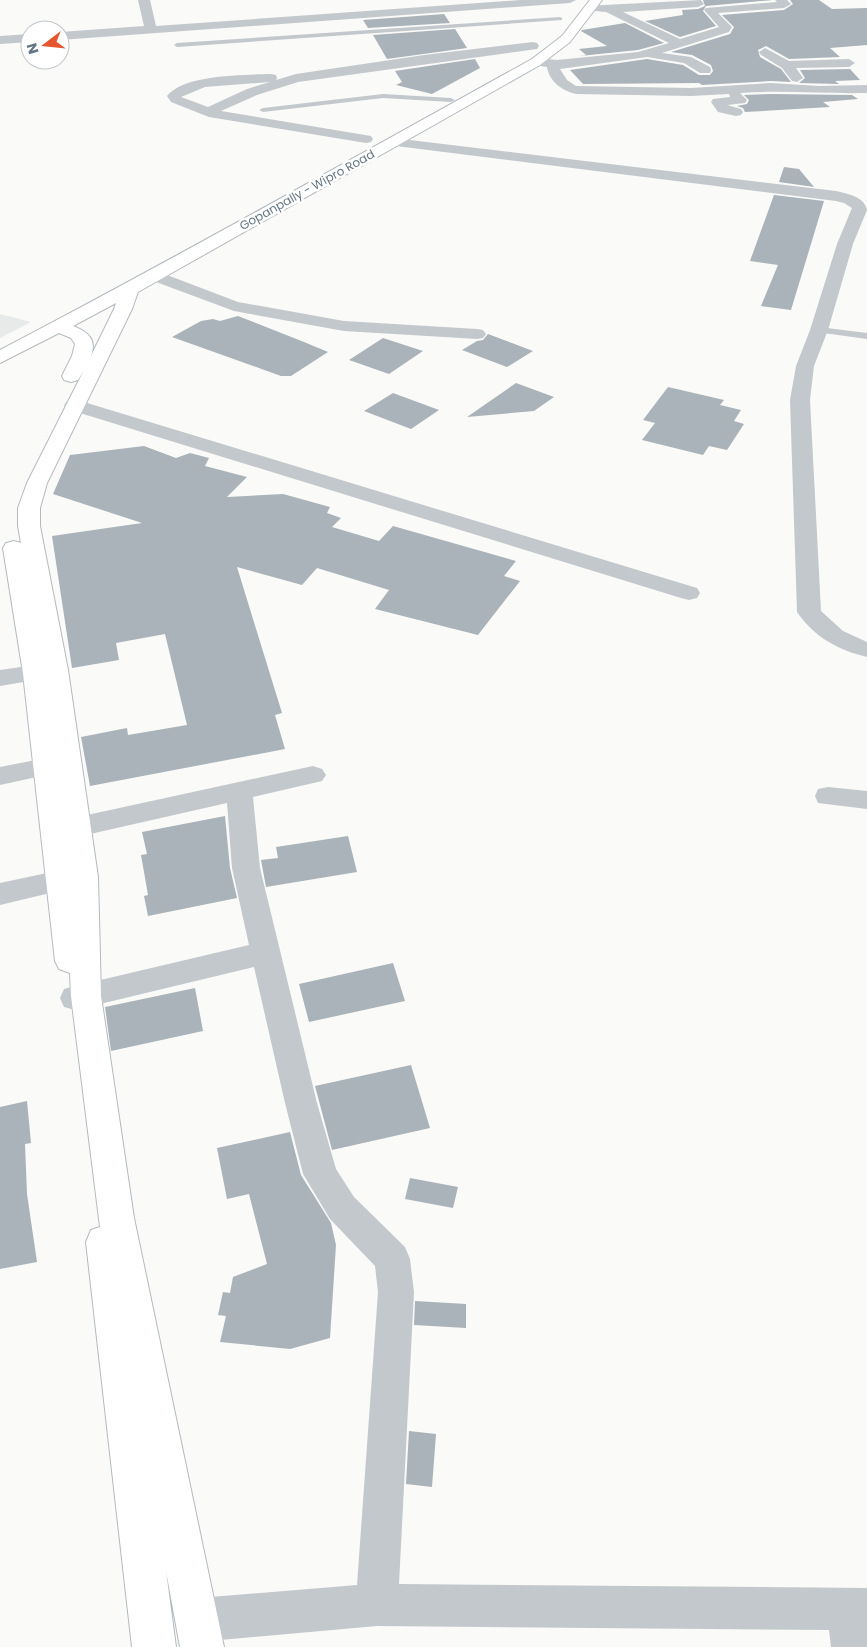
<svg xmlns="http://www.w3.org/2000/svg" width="867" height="1647" font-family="Poppins,sans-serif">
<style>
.built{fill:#e8e9e9}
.building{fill:#aab3b9}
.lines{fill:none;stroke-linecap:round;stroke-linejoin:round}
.secondary-casing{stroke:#b3babf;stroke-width:2}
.lane{fill:#c3c8cc;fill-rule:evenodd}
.street{fill:#c3c8cc;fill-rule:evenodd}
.secondary{fill:#fff;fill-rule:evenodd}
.labels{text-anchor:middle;stroke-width:5;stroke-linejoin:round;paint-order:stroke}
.far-street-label{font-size:12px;fill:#657683;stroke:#fff}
</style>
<rect width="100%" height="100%" fill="#fafaf8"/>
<path class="built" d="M 0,314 L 31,322 L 0,338 Z"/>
<path class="building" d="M 703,0 L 773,0 L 706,6 L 703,11 L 716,26 L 680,37 L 645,21 L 683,15 L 682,10 L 698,9 L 705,6 Z
M 790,0 L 819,0 L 832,9 L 867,8 L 867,45 L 830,48 L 840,57 L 789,59 L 766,46 L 758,50 L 760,57 L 781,69 L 791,82 L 771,81 L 702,85 L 699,83 L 583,84 L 570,70 L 647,59 L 683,65 L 699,75 L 710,75 L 713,71 L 711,65 L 692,55 L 671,52 L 730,34 L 734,27 L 722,15 L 784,10 L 793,4 Z
M 444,14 L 450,23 L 368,28 L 363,20 Z
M 625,23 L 664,43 L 638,50 L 580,56 L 586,55 L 579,49 L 607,46 L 581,31 L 582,30 Z
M 455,29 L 467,48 L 387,59 L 373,35 Z
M 475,59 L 480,68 L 432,94 L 396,85 L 402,82 L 395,71 Z
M 850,69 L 860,80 L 835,81 L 839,84 L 799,83 L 805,78 L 800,70 Z
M 772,94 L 852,95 L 858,99 L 823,102 L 830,107 L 745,112 L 743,108 L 737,106 L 747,104 L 749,100 L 744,95 Z
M 784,167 L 799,169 L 814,187 L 779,182 Z
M 774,195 L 824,201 L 791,310 L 761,306 L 778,265 L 750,261 Z
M 238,316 L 304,342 L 328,352 L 291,376 L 281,376 L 172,337 L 201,321 L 213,319 L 220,321 Z
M 488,334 L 533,351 L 507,367 L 462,350 L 477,341 L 483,340 Z
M 383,338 L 423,351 L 389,374 L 349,360 Z
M 516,383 L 554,397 L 534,411 L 467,417 Z
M 668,387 L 724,400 L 720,405 L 741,410 L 734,421 L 744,424 L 727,450 L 709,446 L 703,455 L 642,440 L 655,423 L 643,420 Z
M 393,393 L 439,410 L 411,429 L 364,411 Z
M 144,446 L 176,458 L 190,453 L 209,458 L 205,466 L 247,477 L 227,497 L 283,494 L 330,507 L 327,513 L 341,518 L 332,527 L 379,541 L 393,526 L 516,561 L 504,576 L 520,581 L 478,635 L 375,609 L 389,590 L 317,568 L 302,585 L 237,567 L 282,713 L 275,715 L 285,749 L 90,786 L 81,737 L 127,728 L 128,735 L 187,725 L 165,634 L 116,643 L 119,660 L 72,668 L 52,536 L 142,523 L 53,494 L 70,455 Z
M 225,816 L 230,868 L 237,898 L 148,916 L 144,896 L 148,895 L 141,855 L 147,854 L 142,832 Z
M 348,836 L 357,872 L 266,887 L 261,860 L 278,858 L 276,847 Z
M 393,963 L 405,1001 L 309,1022 L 299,984 Z
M 195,988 L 203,1031 L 111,1051 L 105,1007 Z
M 411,1065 L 430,1128 L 332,1150 L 315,1086 Z
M 27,1101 L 31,1143 L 25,1144 L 27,1194 L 37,1262 L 0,1269 L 0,1107 Z
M 290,1132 L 301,1175 L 331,1223 L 336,1245 L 330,1338 L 290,1349 L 220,1342 L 226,1316 L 218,1315 L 223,1292 L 230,1293 L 233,1277 L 267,1264 L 249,1194 L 227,1199 L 217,1148 Z
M 410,1178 L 458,1187 L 453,1208 L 405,1199 Z
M 415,1301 L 466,1304 L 466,1328 L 414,1325 Z
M 409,1431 L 436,1434 L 432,1487 L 406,1484 Z"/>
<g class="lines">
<g class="secondary-casing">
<path id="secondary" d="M 590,0 L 602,0 L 570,42 L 540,65 L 138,292 L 132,309 L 47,483 L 40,508 L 40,526 L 68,670 L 98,877 L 101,996 L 134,1218 L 224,1647 L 180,1647 L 166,1571 L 176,1647 L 132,1647 L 86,1242 L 91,1230 L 100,1227 L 71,996 L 70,973 L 59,969 L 55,961 L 23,673 L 3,548 L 6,543 L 14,541 L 21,543 L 18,526 L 18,508 L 27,483 L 84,370 L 78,380 L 71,382 L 64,380 L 62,376 L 72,356 L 75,344 L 71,338 L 59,333 L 0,363 L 0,350 C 178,257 355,157 532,59 L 562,36 ZM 116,303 L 114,309 L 91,356 C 97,339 88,332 73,326 Z"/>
</g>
<path class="lane" d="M 560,17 L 562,18 L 562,20 L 177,47 L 174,45 L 177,43 Z
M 383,94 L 451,98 L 455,100 L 451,102 L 383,98 L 263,112 L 259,110 L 263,108 Z
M 819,327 L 867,333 L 867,339 L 816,332 L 816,328 Z"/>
<path class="street" d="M 138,0 L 150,0 L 156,26 L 521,0 L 576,0 L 570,3 L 60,40 L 60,32 L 144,26 Z
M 701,0 L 704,4 L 698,7 L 623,12 L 680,39 L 719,27 L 704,10 L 706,8 L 777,2 L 775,0 L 787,0 L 791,4 L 784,8 L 718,13 L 732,27 L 729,32 L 662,53 L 691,57 L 710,67 L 711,70 L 710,73 L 700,73 L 684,63 L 647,57 L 560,69 L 567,80 L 576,86 L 691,88 L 771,83 L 819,86 L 867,85 L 867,93 C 825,94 783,90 740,93 L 747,100 L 745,103 L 727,105 L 741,109 L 743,112 L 741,115 L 736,116 L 718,112 L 711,102 L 713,99 L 730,97 L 729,94 L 691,96 L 576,94 C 562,91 549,81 547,67 L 534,65 L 532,62 L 538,58 L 557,60 L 638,52 L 669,43 L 606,12 L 585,10 L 583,8 L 585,6 Z
M 30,34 L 30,42 L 0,44 L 0,36 Z
M 533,42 L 537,43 L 539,46 L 537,49 L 298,82 L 257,95 L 221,111 L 371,136 L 373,139 L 371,142 L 366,143 L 209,117 L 171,102 L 167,96 C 184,74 245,75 271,74 L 276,75 L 277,78 L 276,80 L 296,74 L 424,55 ZM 270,82 L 247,89 L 208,107 L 181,97 L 205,87 Z
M 765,48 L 789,61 L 849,59 L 855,63 L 849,67 L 796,68 L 803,78 L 797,82 L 792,81 L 782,68 L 761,55 L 759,52 Z
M 393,138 L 836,191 C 848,194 864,196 867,210 L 853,244 L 828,330 L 814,366 L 810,400 L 821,611 L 843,631 L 867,642 L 867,657 C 838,650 814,637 797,612 L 790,400 L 796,366 L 810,330 L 837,244 L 852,208 L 844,203 L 836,201 L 388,145 L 386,142 L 388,139 Z
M 154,270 L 238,302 L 344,321 L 477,329 L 483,330 L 486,334 L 483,338 L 477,339 L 344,331 L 234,311 L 148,279 L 146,275 L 148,271 Z
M 74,399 L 697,588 L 700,593 L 697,598 L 689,600 L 681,598 L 67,409 L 64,405 L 67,401 Z
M 56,662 L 65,665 L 68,670 L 65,675 L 0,686 L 0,670 Z
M 46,758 L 55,761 L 59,767 L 55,773 L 0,785 L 0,767 Z
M 313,766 L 322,769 L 326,775 L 322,781 L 253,797 L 260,868 L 317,1103 L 336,1169 L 354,1197 L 405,1247 L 410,1259 L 414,1292 L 399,1584 L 867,1588 L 867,1647 L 831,1647 L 829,1630 L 377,1626 L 198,1642 L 183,1635 L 176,1620 L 183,1605 L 198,1598 L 357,1585 L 378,1292 L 375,1266 L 330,1219 L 303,1174 L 285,1103 L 254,967 L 75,1010 L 64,1007 L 60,998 L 64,989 L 75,986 L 249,945 L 232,868 L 227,803 L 55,842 L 45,839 L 41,832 L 45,825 L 55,822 Z
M 828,787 L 867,791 L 867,809 L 818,803 L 815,796 L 818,789 Z
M 61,870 L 71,874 L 75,881 L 71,888 L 0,905 L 0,883 Z"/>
<use href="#secondary" class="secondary"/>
</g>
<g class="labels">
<g class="far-street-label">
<text transform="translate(307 190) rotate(-29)" y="4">Gopanpally - Wipro Road</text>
</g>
</g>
<g transform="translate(45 45) rotate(254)"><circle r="24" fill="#ffffff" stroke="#c1c8cd"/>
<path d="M0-4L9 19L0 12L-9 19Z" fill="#e4572e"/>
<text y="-8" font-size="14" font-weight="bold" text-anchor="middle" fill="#657683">N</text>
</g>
</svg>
